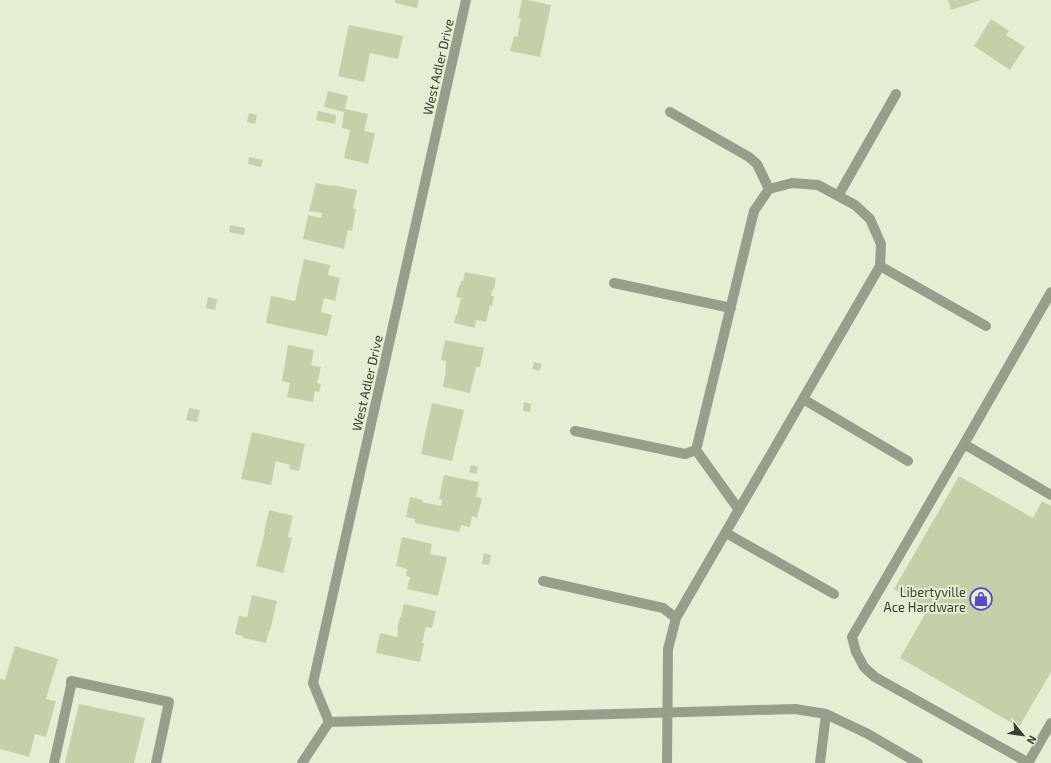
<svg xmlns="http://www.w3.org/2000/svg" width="1051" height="763" font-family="'Exo 2',sans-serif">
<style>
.building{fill:#c4d1a8}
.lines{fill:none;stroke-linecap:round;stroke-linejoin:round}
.minor{stroke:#989e8c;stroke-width:10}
.labels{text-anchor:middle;stroke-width:4;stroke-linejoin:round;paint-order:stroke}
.street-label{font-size:13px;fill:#3b3e33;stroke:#e5eed2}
.poi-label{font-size:13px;fill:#3b3e33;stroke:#e5eed2;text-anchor:end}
</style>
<rect width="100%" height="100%" fill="#e5eed2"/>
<path class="building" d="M 395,0 L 419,0 L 417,8 L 395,3 Z
M 522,0 L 528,0 L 551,5 L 540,57 L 510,51 L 514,36 L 517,37 L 521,19 L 518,18 Z
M 948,0 L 981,0 L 951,10 Z
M 991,19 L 1009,31 L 1006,35 L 1025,47 L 1010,70 L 974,46 Z
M 349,25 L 403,36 L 398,59 L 370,53 L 364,82 L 338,76 Z
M 328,91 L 348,96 L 345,109 L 368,114 L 364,131 L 375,133 L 368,164 L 344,158 L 350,130 L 342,128 L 344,112 L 324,107 Z
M 318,111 L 336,115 L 335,124 L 316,120 Z
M 249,113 L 257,115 L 255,124 L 247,122 Z
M 249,157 L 263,160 L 261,167 L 248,164 Z
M 316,183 L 332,186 L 333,185 L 357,190 L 353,208 L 356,209 L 352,231 L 348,230 L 344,249 L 303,239 L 308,215 L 321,218 L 322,213 L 309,211 Z
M 230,225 L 245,228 L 244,235 L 229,232 Z
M 304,259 L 330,265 L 328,275 L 340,278 L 335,301 L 324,298 L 321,312 L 332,315 L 327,336 L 266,323 L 271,296 L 295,301 Z
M 465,272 L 496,278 L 494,289 L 493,289 L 491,296 L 494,296 L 492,306 L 490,305 L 486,322 L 476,320 L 475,328 L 454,323 L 456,315 L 457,315 L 461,298 L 456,297 L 459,286 L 460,286 L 461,281 L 463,281 Z
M 208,297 L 217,299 L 215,310 L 206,308 Z
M 445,340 L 484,348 L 480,367 L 476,367 L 470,393 L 443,387 L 446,370 L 445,370 L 446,361 L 441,360 Z
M 288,345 L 314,350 L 311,365 L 321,367 L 317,383 L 321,384 L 319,392 L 315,391 L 313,402 L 287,397 L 290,383 L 282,381 Z
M 534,362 L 542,364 L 539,371 L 532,369 Z
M 524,402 L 531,404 L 530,412 L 523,411 Z
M 432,403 L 464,410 L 452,461 L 421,454 Z
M 189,408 L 200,410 L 197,422 L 186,420 Z
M 252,432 L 305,444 L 299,471 L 289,469 L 290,465 L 276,461 L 271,485 L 241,479 Z
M 471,465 L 478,467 L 476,474 L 469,472 Z
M 444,475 L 479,482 L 476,497 L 482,498 L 477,518 L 472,516 L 470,527 L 461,525 L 459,532 L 415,523 L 415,519 L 406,517 L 410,497 L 423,500 L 422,502 L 441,506 L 442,500 L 439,499 Z
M 959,476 L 1033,518 L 1042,501 L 1051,506 L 1051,672 L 1019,727 L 900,658 L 928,609 L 894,589 Z
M 269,510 L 293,516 L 288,537 L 292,538 L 283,573 L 256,566 L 265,532 L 264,532 Z
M 402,537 L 432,544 L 430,554 L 447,557 L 438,596 L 407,589 L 410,577 L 406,576 L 407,569 L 396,566 Z
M 484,553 L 491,555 L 489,565 L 482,564 Z
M 252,595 L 277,601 L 270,631 L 269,631 L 266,643 L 243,638 L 243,636 L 235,634 L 239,616 L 247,617 Z
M 404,604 L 436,611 L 432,628 L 426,627 L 422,643 L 424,643 L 420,662 L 376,653 L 380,633 L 397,637 L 398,630 L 397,629 L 400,617 L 401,617 Z
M 15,646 L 58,659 L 46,699 L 56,701 L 46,737 L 35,734 L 29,757 L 0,749 L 0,679 L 5,680 Z
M 79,704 L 145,718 L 134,763 L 65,763 Z"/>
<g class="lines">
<path class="minor" d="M 670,112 L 749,157 L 757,164 L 769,189
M 838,196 L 896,94
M 880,266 L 986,326
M 614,283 L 731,308
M 803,399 L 908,461
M 575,431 L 685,454 L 696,450
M 964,444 L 1051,292
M 726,533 L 834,594
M 543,581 L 663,608 L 676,618
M 329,722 L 795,709 L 826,714 L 868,734 L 918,763
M 54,763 L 71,686 L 71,681 L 169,702 L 156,763
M 302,763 L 329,722 L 313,683 L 466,0
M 667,763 L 668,649 L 676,618 L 880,266 L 881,244 L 870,219 L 855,205 L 818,185 L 792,183 L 769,189 L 754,211 L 696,450 L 739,510
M 820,763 L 826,714
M 1028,763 L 1051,723
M 1029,763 L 875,677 L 864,667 L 856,652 L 852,637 L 964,444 L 1051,495"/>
</g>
<defs>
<g id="shop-ring" transform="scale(1.15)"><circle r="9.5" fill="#e5eed2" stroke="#5a4bc3" stroke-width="1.5"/><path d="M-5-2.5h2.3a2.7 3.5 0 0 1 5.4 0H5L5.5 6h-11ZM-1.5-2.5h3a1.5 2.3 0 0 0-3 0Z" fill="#5a4bc3"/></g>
</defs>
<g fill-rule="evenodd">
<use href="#shop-ring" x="981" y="599"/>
</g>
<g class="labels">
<g class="street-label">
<text transform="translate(438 67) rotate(-77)" y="5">West Adler Drive</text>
<text transform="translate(367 383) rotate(-77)" y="5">West Adler Drive</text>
</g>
<g class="poi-label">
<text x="966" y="597">Libertyville<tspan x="966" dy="15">Ace Hardware</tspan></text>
</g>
</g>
<g transform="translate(1023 735) rotate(119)" stroke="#e5eed2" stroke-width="3" paint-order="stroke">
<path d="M0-3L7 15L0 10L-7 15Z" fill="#3b3e33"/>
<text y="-6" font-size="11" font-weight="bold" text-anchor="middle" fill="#3b3e33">N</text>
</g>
</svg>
